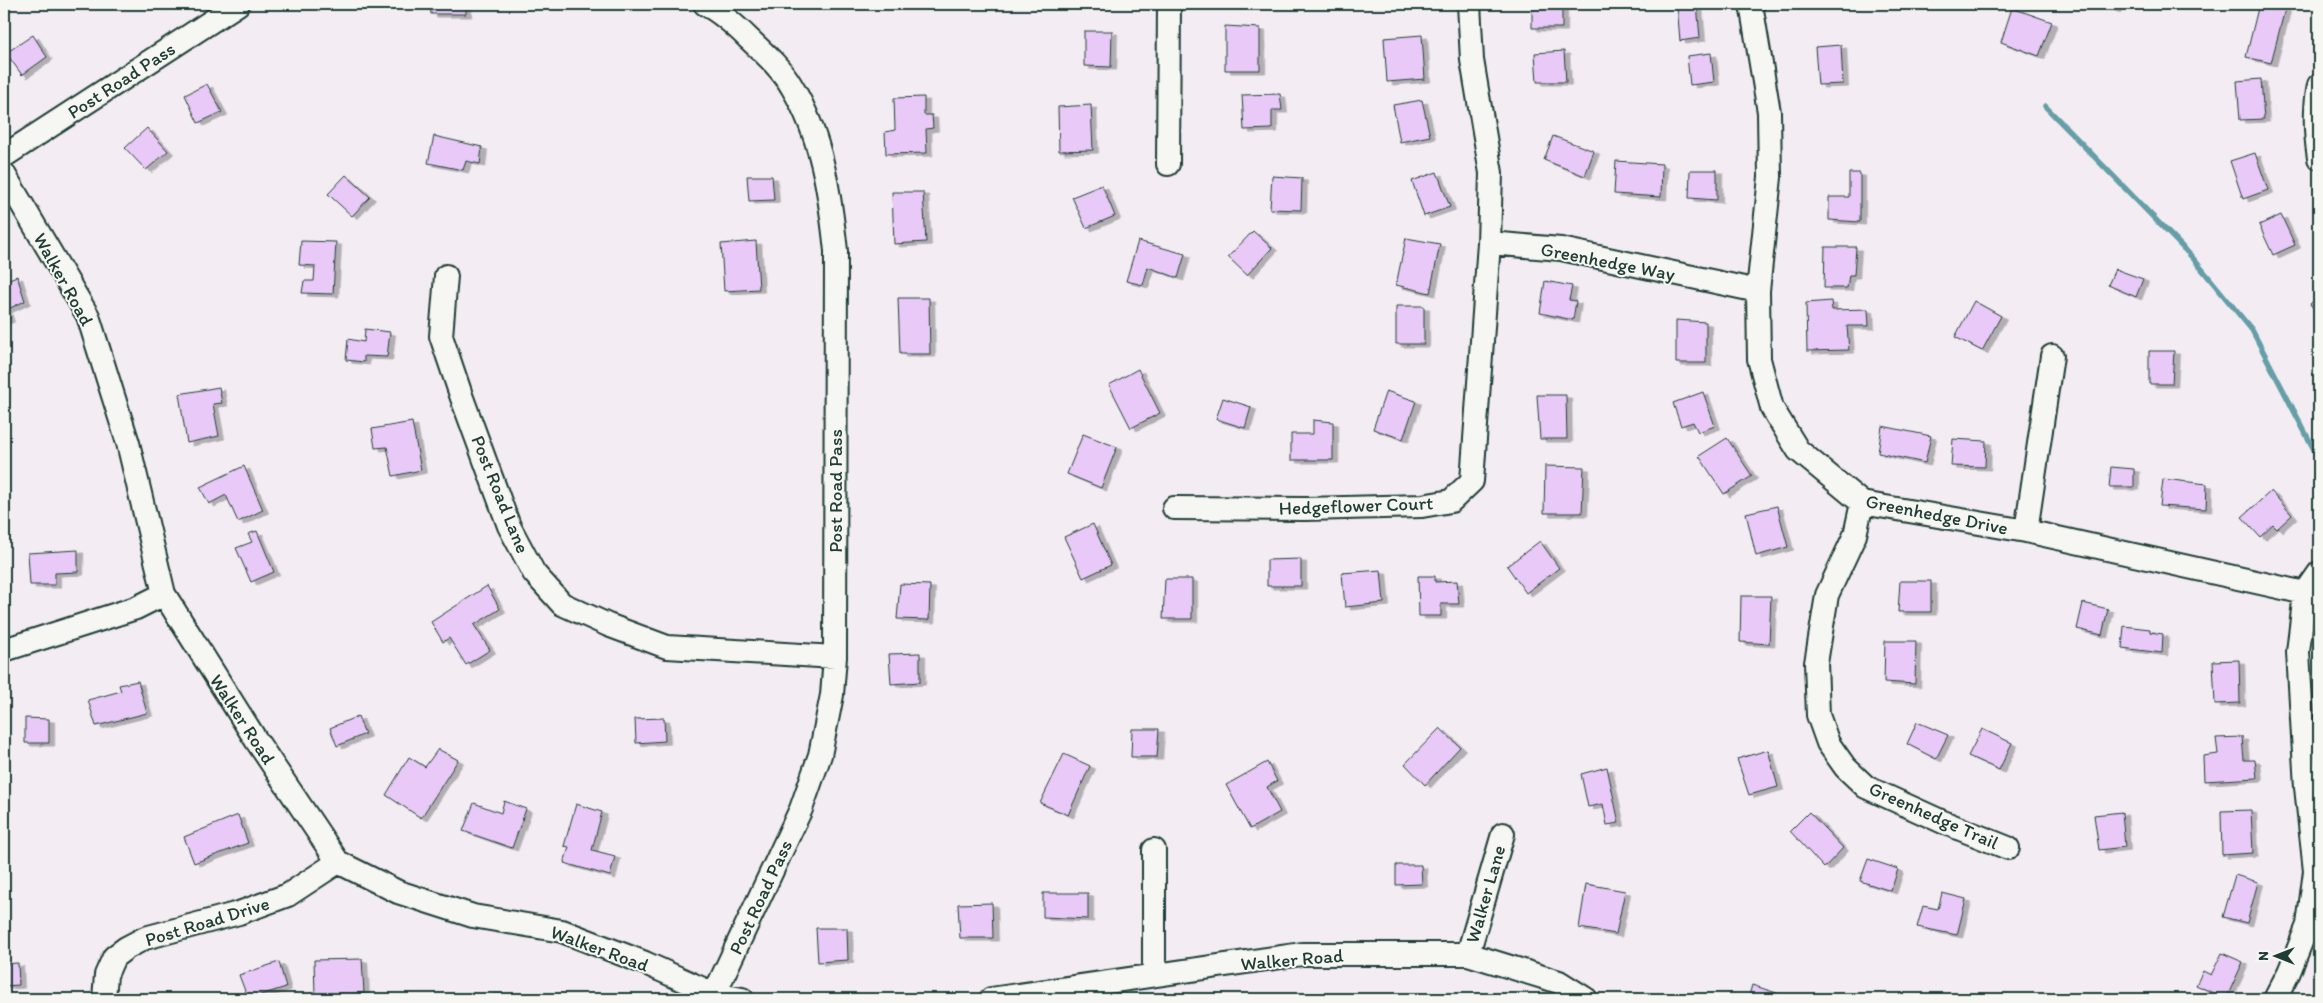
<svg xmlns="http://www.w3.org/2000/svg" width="2323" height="1003" font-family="Itim,sans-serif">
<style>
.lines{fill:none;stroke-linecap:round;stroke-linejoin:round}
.stream{stroke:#659ea7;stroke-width:5.5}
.building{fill:#e8c9f7;stroke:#1f3d34;filter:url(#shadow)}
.street-casing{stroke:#1f3d34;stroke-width:26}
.street{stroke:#f6f6f2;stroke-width:22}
.labels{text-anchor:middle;stroke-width:4;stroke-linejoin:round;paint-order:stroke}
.street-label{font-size:19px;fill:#1f3d34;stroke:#f6f6f2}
</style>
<defs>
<filter id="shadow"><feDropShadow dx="5.5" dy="3" stdDeviation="0" flood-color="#0004"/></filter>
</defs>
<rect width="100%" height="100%" fill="#f3edf3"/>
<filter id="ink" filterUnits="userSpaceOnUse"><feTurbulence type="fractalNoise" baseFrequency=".02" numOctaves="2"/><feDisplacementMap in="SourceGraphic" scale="10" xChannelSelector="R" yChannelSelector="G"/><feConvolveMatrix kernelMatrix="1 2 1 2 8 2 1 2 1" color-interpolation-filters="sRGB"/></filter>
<g filter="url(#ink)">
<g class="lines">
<path class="stream" d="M 2045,106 L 2192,257 L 2252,330 L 2319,459"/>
</g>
<path class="building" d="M 430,4 L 466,4 L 466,14 L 431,14 Z
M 1532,4 L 1562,4 L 1562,28 L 1532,28 Z
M 1677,4 L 1697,4 L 1700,38 L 1680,41 Z
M 2100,4 L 2117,4 L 2115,10 Z
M 2259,4 L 2285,9 L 2271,63 L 2246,57 Z
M 2012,8 L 2052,22 L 2039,56 L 2001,42 Z
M 1225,26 L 1260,28 L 1260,70 L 1225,70 Z
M 1084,31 L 1112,31 L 1111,67 L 1084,66 Z
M 33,35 L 47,57 L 22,75 L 6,53 Z
M 1422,35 L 1425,79 L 1387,82 L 1384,38 Z
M 1841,45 L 1843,84 L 1818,85 L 1815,47 Z
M 1564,51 L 1566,82 L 1537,82 L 1535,53 Z
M 1711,53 L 1714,82 L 1690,85 L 1687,56 Z
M 2261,79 L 2264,119 L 2240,120 L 2237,81 Z
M 207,84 L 222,112 L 198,123 L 185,95 Z
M 1280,94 L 1282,110 L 1272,110 L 1272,129 L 1244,130 L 1242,95 Z
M 924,97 L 924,115 L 932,115 L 933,128 L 926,129 L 927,153 L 886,154 L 885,132 L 895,130 L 894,98 Z
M 1422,100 L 1430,136 L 1400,142 L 1393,105 Z
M 1091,105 L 1093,150 L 1059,151 L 1058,107 Z
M 147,128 L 168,151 L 146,170 L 125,148 Z
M 434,136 L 482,147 L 480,164 L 466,161 L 463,170 L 428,163 Z
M 1553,136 L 1594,151 L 1585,176 L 1544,160 Z
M 2255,153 L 2268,190 L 2243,199 L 2230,161 Z
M 1616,161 L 1662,164 L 1661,197 L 1614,194 Z
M 1690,170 L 1717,170 L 1717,200 L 1689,198 Z
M 1437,172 L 1450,207 L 1424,216 L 1412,181 Z
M 1849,173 L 1860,173 L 1860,222 L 1829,220 L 1829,197 L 1849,197 Z
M 346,175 L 370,197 L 352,216 L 328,194 Z
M 747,176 L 772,176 L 774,200 L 749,201 Z
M 1272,176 L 1302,178 L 1301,210 L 1270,209 Z
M 1102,185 L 1115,216 L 1086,228 L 1072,197 Z
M 892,192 L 923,192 L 926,242 L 894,244 Z
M 2281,215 L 2295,245 L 2273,255 L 2259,225 Z
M 1253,231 L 1272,248 L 1247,275 L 1228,257 Z
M 1406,238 L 1440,244 L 1430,293 L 1396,285 Z
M 301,241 L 336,242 L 333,294 L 302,293 L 304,281 L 314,281 L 315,266 L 299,265 Z
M 756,241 L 759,289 L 724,291 L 721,244 Z
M 1138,241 L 1185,254 L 1178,278 L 1148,267 L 1143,285 L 1126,281 Z
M 1825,247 L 1856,247 L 1854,275 L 1849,275 L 1847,288 L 1824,288 Z
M 2115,269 L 2143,279 L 2136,297 L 2108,285 Z
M 17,276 L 25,301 L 6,310 L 9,319 L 4,321 L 4,281 Z
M 1545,281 L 1572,286 L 1569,300 L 1576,301 L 1573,320 L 1540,313 Z
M 2319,296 L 2319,316 L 2310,304 Z
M 898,298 L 929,298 L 930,354 L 900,354 Z
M 1831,301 L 1832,310 L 1868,309 L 1869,326 L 1847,326 L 1849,350 L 1807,351 L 1806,303 Z
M 1974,301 L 2001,316 L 1982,351 L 1955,337 Z
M 1396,306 L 1424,306 L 1424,344 L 1396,344 Z
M 1676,320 L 1706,322 L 1706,363 L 1676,363 Z
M 365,329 L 390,332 L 387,357 L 364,356 L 364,362 L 346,360 L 348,339 L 364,342 Z
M 2149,351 L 2174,351 L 2172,384 L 2149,384 Z
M 1138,369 L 1160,413 L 1131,428 L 1109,385 Z
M 219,387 L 222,403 L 213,404 L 219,436 L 187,443 L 179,394 Z
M 1386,391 L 1416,401 L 1403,439 L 1373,429 Z
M 1703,392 L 1715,426 L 1698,432 L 1693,422 L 1681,426 L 1673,403 Z
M 1537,395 L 1566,395 L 1567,439 L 1540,439 Z
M 1223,398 L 1251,407 L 1245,428 L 1216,419 Z
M 1313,420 L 1333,422 L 1333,460 L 1291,460 L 1291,434 L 1313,434 Z
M 412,422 L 421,470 L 393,476 L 387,447 L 375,448 L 372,429 Z
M 1882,426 L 1931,436 L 1925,463 L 1878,453 Z
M 1083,434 L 1117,447 L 1101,488 L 1067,474 Z
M 1727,438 L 1752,476 L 1724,494 L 1699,456 Z
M 1953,439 L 1986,441 L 1985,467 L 1951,466 Z
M 244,466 L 263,510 L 238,522 L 226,495 L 209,504 L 200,487 Z
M 1545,466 L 1584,467 L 1582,513 L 1544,513 Z
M 2111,467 L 2134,469 L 2134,487 L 2109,487 Z
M 2163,479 L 2207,484 L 2206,509 L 2160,506 Z
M 2271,491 L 2292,515 L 2277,529 L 2273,525 L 2260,537 L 2242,517 Z
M 1777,506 L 1788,547 L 1756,556 L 1746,513 Z
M 1093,524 L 1111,565 L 1083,578 L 1064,537 Z
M 257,531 L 274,572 L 251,582 L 236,548 L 252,542 L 248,534 Z
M 1540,541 L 1559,568 L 1526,593 L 1507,566 Z
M 78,550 L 78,572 L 55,573 L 55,585 L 30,585 L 28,553 Z
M 1301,559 L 1301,586 L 1267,586 L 1267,560 Z
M 1381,570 L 1384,603 L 1345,607 L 1342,573 Z
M 1418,576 L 1435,576 L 1435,582 L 1457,581 L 1459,604 L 1441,604 L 1441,616 L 1419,616 Z
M 1165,579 L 1192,579 L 1192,619 L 1163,619 Z
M 1900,581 L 1931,581 L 1931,612 L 1898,612 Z
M 900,584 L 930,585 L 929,620 L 897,619 Z
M 487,586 L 500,609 L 474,625 L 490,650 L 466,665 L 449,638 L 443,642 L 431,622 Z
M 1741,596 L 1771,596 L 1769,644 L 1740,642 Z
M 2083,603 L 2108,609 L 2102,635 L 2077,629 Z
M 2124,626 L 2150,629 L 2150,632 L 2163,634 L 2162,653 L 2122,648 Z
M 1885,641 L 1916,641 L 1915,684 L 1884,682 Z
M 920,653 L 920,682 L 891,684 L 889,654 Z
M 2239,660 L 2240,703 L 2215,704 L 2213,661 Z
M 138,681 L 147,713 L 96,726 L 88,700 L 121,691 L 119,685 Z
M 358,716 L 365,734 L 337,746 L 330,728 Z
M 25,718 L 49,719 L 49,743 L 25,743 Z
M 664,718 L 665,741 L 636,743 L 635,719 Z
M 1917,722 L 1948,735 L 1936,759 L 1907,744 Z
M 1440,728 L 1460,747 L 1425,785 L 1405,764 Z
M 1132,729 L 1159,729 L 1157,757 L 1131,757 Z
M 1982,729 L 2012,743 L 1999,770 L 1968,756 Z
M 2242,737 L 2244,760 L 2255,760 L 2257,778 L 2204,781 L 2203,756 L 2218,754 L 2216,738 Z
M 438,749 L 458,760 L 421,818 L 386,795 L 409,757 L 425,767 Z
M 1768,750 L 1778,787 L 1749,795 L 1737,759 Z
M 1064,754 L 1090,766 L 1068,815 L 1040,803 Z
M 1267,762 L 1277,781 L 1267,787 L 1280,812 L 1250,829 L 1226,785 Z
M 1607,767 L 1619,823 L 1607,825 L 1603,804 L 1588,807 L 1581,774 Z
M 504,801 L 526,809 L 512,848 L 463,831 L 474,803 L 501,813 Z
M 576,804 L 602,812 L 592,850 L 615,856 L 610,876 L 564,863 L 569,847 L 564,846 Z
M 2251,810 L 2253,853 L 2222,855 L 2221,811 Z
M 1809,812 L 1843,848 L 1824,868 L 1790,831 Z
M 2122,812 L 2125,847 L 2099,850 L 2094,815 Z
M 238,815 L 248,843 L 194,863 L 184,837 Z
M 1868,859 L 1898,869 L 1891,891 L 1860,881 Z
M 1396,865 L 1421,865 L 1422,884 L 1396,885 Z
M 2235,875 L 2258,882 L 2247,923 L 2223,917 Z
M 1586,884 L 1625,891 L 1616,934 L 1579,928 Z
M 1043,893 L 1088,893 L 1088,919 L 1043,917 Z
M 1942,893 L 1966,899 L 1957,935 L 1917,927 L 1923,906 L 1938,909 Z
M 992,903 L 993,938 L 960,938 L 958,904 Z
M 816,928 L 847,928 L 848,960 L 818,962 Z
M 2222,953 L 2243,962 L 2226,999 L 2196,985 L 2203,971 L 2211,975 Z
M 362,959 L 364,993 L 315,994 L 314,960 Z
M 279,962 L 286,987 L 248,999 L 239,975 Z
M 18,963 L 19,985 L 4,986 L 4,964 Z
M 1752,985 L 1795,999 L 1748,999 Z
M 494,994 L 544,996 L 544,999 L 494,999 Z"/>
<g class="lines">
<g class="street-casing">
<path id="street" d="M 705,4 C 722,13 735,25 749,39 C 764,53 782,69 792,87 C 822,136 830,195 836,251 L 835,657 L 832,695 L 820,755 L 801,809 L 712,999
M 1469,4 L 1472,60 L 1491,173 L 1489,243 L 1561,249 L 1758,291
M 1751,4 L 1769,112 L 1770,177 L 1758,291 L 1759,359 L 1772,408 L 1798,450 L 1862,503 L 2026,531 L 2305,593
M 2319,85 C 2314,110 2315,133 2319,158
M 4,156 L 238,4
M 1168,164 L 1169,4
M 4,174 L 88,316 L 128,443 L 164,594 L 256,740 L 338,862 L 398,892 L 473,916 L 562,931 L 645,963 L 714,994 L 742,999
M 446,276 L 441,336 L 462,398 L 509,526 L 534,573 L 562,604 L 608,625 L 667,647 L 835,657
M 1862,503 L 1855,535 L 1827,595 L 1816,663 L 1818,715 L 1828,743 L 1845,767 L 1866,787 L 1943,822 L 2008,848
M 1174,508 L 1306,509 L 1422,506 L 1451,501 L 1472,481 L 1489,243
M 2026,531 L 2052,356
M 4,650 L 136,608 L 164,594
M 1154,850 L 1154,974
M 1468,954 L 1503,834
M 104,999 L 106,975 L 114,957 L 126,948 L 145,938 L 239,913 L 288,895 L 338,862
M 991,999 L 1302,954 L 1468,954 L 1559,982 L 1586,999
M 2275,999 L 2289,972 L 2308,925 L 2315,871 L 2306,787 L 2298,652 L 2305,593 L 2319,573"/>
</g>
<use href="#street" class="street"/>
</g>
</g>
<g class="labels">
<g class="street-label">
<text transform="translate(121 80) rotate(-33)" y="7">Post Road Pass</text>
<text transform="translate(1608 261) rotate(11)" y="7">Greenhedge Way</text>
<text transform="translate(64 279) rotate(61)" y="7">Walker Road</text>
<text transform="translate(835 491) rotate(-90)" y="7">Post Road Pass</text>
<text transform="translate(501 494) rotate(68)" y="7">Post Road Lane</text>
<text transform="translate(1356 505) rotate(-2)" y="7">Hedgeflower Court</text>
<text transform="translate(1937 514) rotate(11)" y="7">Greenhedge Drive</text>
<text transform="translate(243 719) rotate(57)" y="7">Walker Road</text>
<text transform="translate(1934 815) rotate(24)" y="7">Greenhedge Trail</text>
<text transform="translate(1485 894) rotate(-74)" y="7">Walker Lane</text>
<text transform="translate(760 897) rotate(-65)" y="7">Post Road Pass</text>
<text transform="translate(207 921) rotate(-17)" y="7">Post Road Drive</text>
<text transform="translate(600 948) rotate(20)" y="7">Walker Road</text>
<text transform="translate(1292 959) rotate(-5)" y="7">Walker Road</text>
</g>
</g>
<rect width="2323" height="1003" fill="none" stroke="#f6f6f2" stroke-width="20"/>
<rect x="10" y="10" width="2303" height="983" fill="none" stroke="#1f3d34" stroke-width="2" filter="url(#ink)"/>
<g transform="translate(2276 956) rotate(270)" stroke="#f6f6f2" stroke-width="4" paint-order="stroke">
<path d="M0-4L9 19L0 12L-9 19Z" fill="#1f3d34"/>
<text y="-8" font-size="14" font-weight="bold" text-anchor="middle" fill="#1f3d34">N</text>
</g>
</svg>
